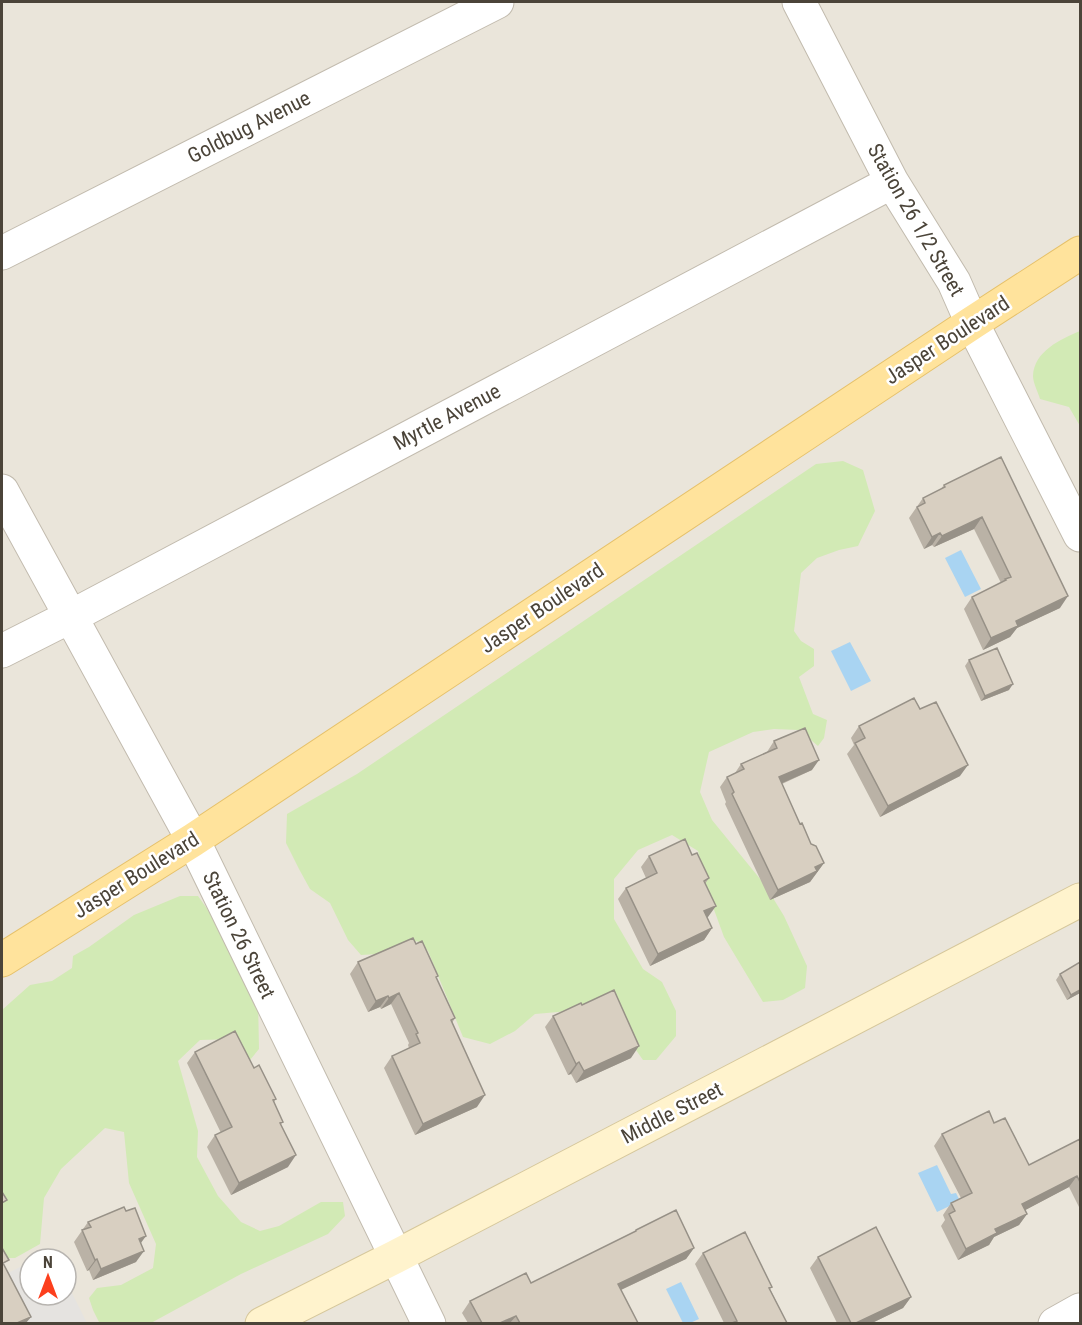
<svg xmlns="http://www.w3.org/2000/svg" width="1082" height="1325" font-family="'Roboto Condensed',sans-serif">
<style>
.residential{fill:#eae5da;fill-rule:evenodd}
.green{fill:#d2eab5}
.parking{fill:#e5e3e0}
.water{fill:#a9d4f2}
.lines{fill:none;stroke-linecap:round;stroke-linejoin:round}
.street-casing{stroke:#c2bbae;stroke-width:35}
.secondary-casing{stroke:#d6c79b;stroke-width:35}
.primary-casing{stroke:#e6c16a;stroke-width:35}
.street{stroke:#fff;stroke-width:33}
.secondary{stroke:#fff3cd;stroke-width:33}
.primary{stroke:#ffe39c;stroke-width:33}
.wall{fill:#bab2a6}
.shaded-wall{fill:#979187}
.building{fill:#d8cfc1;stroke:#979187;stroke-width:1.5}
.labels{text-anchor:middle;stroke-width:5;stroke-linejoin:round;paint-order:stroke}
.street-label{font-size:21px;fill:#4b4439;stroke:#fff}
</style>
<rect width="100%" height="100%" fill="#f6f3ec"/>
<path class="residential" d="M 2,2 L 1080,2 L 1080,1323 L 2,1324 ZM 30,1259 L 66,1259 L 66,1295 L 30,1295 Z"/>
<path class="green" d="M 1080,331 L 1080,426 L 1069,407 L 1040,399 C 1038,392 1033,383 1033,376 C 1034,351 1061,339 1080,331 Z
M 843,461 L 863,470 L 875,511 L 858,546 L 839,550 L 817,558 L 801,573 L 794,631 L 801,641 L 814,649 L 814,666 L 799,677 L 813,714 L 827,720 L 824,738 L 818,746 L 799,730 L 774,729 L 753,732 L 709,752 L 700,792 L 712,820 L 765,885 L 784,916 L 807,966 L 805,988 L 783,1000 L 763,1002 L 724,937 L 709,896 L 698,851 L 672,835 L 638,850 L 614,879 L 614,919 L 643,969 L 662,982 L 676,1011 L 676,1036 L 656,1060 L 643,1060 L 631,1043 L 570,1011 L 535,1014 L 515,1031 L 490,1044 L 463,1037 L 428,951 L 417,941 L 396,953 L 361,955 L 348,940 L 330,903 L 310,889 L 299,869 L 286,843 L 287,814 L 357,774 L 816,464 Z
M 180,896 L 198,896 L 238,952 L 258,999 L 259,1049 L 250,1060 L 236,1039 L 200,1040 L 178,1061 L 198,1131 L 197,1157 L 218,1196 L 241,1222 L 260,1231 L 279,1226 L 321,1202 L 343,1202 L 345,1216 L 328,1234 L 241,1274 L 151,1323 L 100,1324 L 93,1310 L 89,1298 L 97,1288 L 121,1285 L 153,1268 L 156,1244 L 129,1183 L 124,1132 L 105,1128 L 61,1169 L 44,1198 L 40,1244 L 15,1258 L 2,1258 L 2,1220 L 3,1214 L 2,1212 L 2,1010 L 30,985 L 52,981 L 72,968 L 73,956 L 89,947 L 134,915 Z"/>
<path class="parking" d="M 30,1262 L 30,1295 L 66,1295 L 66,1281 L 87,1323 L 20,1323 L 2,1276 Z"/>
<path class="water" d="M 961,550 L 981,589 L 965,597 L 945,558 Z
M 850,642 L 871,681 L 851,691 L 831,651 Z
M 937,1165 L 951,1194 L 956,1193 L 960,1201 L 937,1212 L 918,1173 Z
M 681,1282 L 699,1319 L 690,1323 L 683,1323 L 666,1289 Z"/>
<g class="lines">
<g class="street-casing">
<path id="street" d="M 799,2 L 892,182 L 954,282 L 972,323 L 1080,535
M 2,253 L 497,2
M 2,491 L 193,840 L 429,1324
M 2,651 L 87,608 L 892,182
M 1055,1324 L 1080,1310"/>
</g>
<g class="secondary-casing">
<path id="secondary" d="M 262,1324 L 395,1257 L 1080,900"/>
</g>
<g class="primary-casing">
<path id="primary" d="M 2,960 L 193,840 L 972,323 L 1080,253"/>
</g>
<use href="#street" class="street"/>
<use href="#secondary" class="secondary"/>
<use href="#primary" class="primary"/>
</g>
<path class="wall" d="M 1001,457 L 1060,608 L 1017,628 L 1010,637 L 983,650 L 964,609 L 972,597 L 1001,583 L 974,529 L 934,547 L 932,545 L 924,549 L 909,518 L 923,498 L 940,490 L 944,485 Z
M 969,660 L 1009,690 L 981,701 L 965,666 Z
M 859,726 L 960,776 L 880,817 L 847,754 L 854,745 L 851,738 Z
M 774,741 L 812,770 L 782,784 L 800,824 L 811,844 L 824,863 L 810,882 L 770,900 L 725,804 L 726,802 L 720,787 L 727,777 L 735,773 L 741,764 L 767,752 Z
M 692,855 L 709,878 L 705,884 L 708,917 L 707,918 L 712,928 L 704,940 L 650,966 L 618,899 L 626,888 L 646,878 L 641,867 L 649,856 Z
M 358,962 L 436,978 L 455,1018 L 452,1023 L 477,1107 L 415,1135 L 384,1068 L 392,1056 L 409,1048 L 408,1045 L 409,1043 L 391,1004 L 381,1009 L 380,1007 L 368,1012 L 350,974 Z
M 1060,974 L 1080,993 L 1067,1000 L 1056,980 Z
M 582,1005 L 631,1058 L 576,1083 L 571,1074 L 568,1075 L 545,1027 L 553,1016 Z
M 195,1052 L 254,1068 L 276,1099 L 274,1102 L 283,1122 L 281,1124 L 288,1167 L 231,1195 L 207,1147 L 215,1135 L 221,1133 L 187,1063 Z
M 994,1123 L 1029,1165 L 1080,1139 L 1080,1209 L 1069,1187 L 1025,1210 L 1027,1214 L 1019,1225 L 994,1237 L 989,1245 L 958,1260 L 941,1226 L 945,1220 L 943,1215 L 951,1203 L 961,1198 L 934,1146 L 942,1134 Z
M 88,1222 L 141,1244 L 136,1262 L 93,1280 L 89,1270 L 87,1271 L 74,1242 Z
M 636,1230 L 694,1248 L 686,1259 L 621,1290 L 638,1323 L 468,1323 L 462,1313 L 470,1301 L 531,1283 L 633,1233 Z
M 703,1253 L 772,1287 L 770,1289 L 787,1323 L 724,1323 L 695,1264 Z
M 818,1257 L 911,1297 L 903,1308 L 872,1323 L 837,1323 L 810,1268 Z"/>
<path class="shaded-wall" d="M 982,517 L 974,529 L 934,547 L 942,536 Z
M 940,533 L 932,545 L 924,549 L 932,537 Z
M 1068,596 L 1060,608 L 1017,628 L 1010,637 L 983,650 L 991,638 L 1016,621 Z
M 1013,684 L 1009,690 L 981,701 L 985,696 Z
M 819,760 L 812,770 L 771,788 L 779,777 Z
M 968,765 L 960,776 L 880,817 L 888,806 Z
M 824,863 L 810,882 L 770,900 L 778,890 L 815,867 Z
M 716,906 L 708,917 L 696,923 L 704,911 Z
M 712,928 L 704,940 L 650,966 L 658,954 Z
M 1080,990 L 1080,993 L 1067,1000 L 1071,995 Z
M 399,993 L 391,1004 L 381,1009 L 389,998 Z
M 388,996 L 380,1007 L 368,1012 L 376,1001 Z
M 639,1046 L 631,1058 L 576,1083 L 584,1071 Z
M 579,1062 L 571,1074 L 568,1075 L 576,1064 Z
M 485,1095 L 477,1107 L 415,1135 L 423,1124 Z
M 296,1155 L 288,1167 L 231,1195 L 239,1183 Z
M 1077,1176 L 1069,1187 L 1014,1216 L 1022,1204 Z
M 1027,1214 L 1019,1225 L 994,1237 L 989,1245 L 958,1260 L 966,1249 L 995,1229 Z
M 146,1236 L 138,1247 L 139,1239 Z
M 694,1248 L 686,1259 L 610,1295 L 618,1284 Z
M 144,1251 L 136,1262 L 93,1280 L 101,1269 Z
M 97,1259 L 89,1270 L 87,1271 L 95,1260 Z
M 911,1297 L 903,1308 L 872,1323 L 856,1323 Z
M 516,1316 L 510,1323 L 500,1323 Z
M 31,1317 L 26,1323 L 17,1323 Z"/>
<path class="building" d="M 1001,457 L 1068,596 L 1016,621 L 1018,626 L 991,638 L 972,597 L 1006,580 L 1005,579 L 1011,577 L 982,517 L 942,536 L 940,533 L 932,537 L 917,507 L 925,503 L 923,498 L 945,487 L 944,485 Z
M 997,648 L 1013,684 L 985,696 L 969,660 Z
M 914,698 L 920,709 L 936,702 L 968,765 L 888,806 L 855,743 L 865,738 L 859,726 Z
M 805,728 L 819,760 L 779,777 L 800,824 L 802,823 L 811,844 L 816,846 L 824,863 L 815,867 L 817,871 L 778,890 L 732,794 L 734,792 L 727,777 L 744,769 L 741,764 L 777,748 L 774,741 Z
M 685,839 L 692,855 L 697,853 L 709,878 L 704,881 L 716,906 L 704,911 L 712,928 L 658,954 L 626,888 L 657,873 L 649,856 Z
M 413,938 L 416,944 L 422,941 L 438,976 L 436,977 L 455,1018 L 451,1020 L 485,1095 L 423,1124 L 392,1056 L 420,1043 L 416,1034 L 418,1033 L 399,993 L 389,998 L 388,996 L 376,1001 L 358,962 Z
M 1080,962 L 1080,990 L 1071,995 L 1060,974 Z
M 614,990 L 639,1046 L 584,1071 L 579,1062 L 576,1064 L 553,1016 L 581,1003 L 582,1005 Z
M 235,1031 L 254,1068 L 259,1065 L 276,1099 L 273,1100 L 283,1122 L 280,1123 L 296,1155 L 239,1183 L 215,1135 L 232,1127 L 195,1052 Z
M 989,1111 L 994,1123 L 1005,1118 L 1029,1165 L 1080,1139 L 1080,1182 L 1077,1176 L 1022,1204 L 1027,1214 L 995,1229 L 997,1233 L 966,1249 L 949,1214 L 955,1211 L 951,1203 L 972,1193 L 942,1134 Z
M 2,1192 L 7,1200 L 2,1203 Z
M 124,1207 L 126,1211 L 135,1208 L 146,1236 L 139,1239 L 144,1251 L 101,1269 L 97,1259 L 95,1260 L 82,1230 L 91,1227 L 88,1222 Z
M 676,1210 L 694,1248 L 618,1284 L 638,1323 L 520,1323 L 516,1316 L 500,1323 L 482,1323 L 470,1301 L 526,1273 L 531,1283 L 636,1231 L 636,1230 Z
M 876,1227 L 911,1297 L 856,1323 L 851,1323 L 818,1257 Z
M 745,1232 L 772,1287 L 769,1288 L 787,1323 L 732,1323 L 737,1321 L 703,1253 Z
M 2,1248 L 9,1260 L 3,1263 L 31,1317 L 17,1323 L 2,1323 Z"/>
<g class="labels">
<g class="street-label">
<text transform="translate(249 127) rotate(-27)" y="7">Goldbug Avenue</text>
<text transform="translate(916 220) rotate(60)" y="7">Station 26 1/2 Street</text>
<text transform="translate(947 340) rotate(-33)" y="7">Jasper Boulevard</text>
<text transform="translate(447 417) rotate(-28)" y="7">Myrtle Avenue</text>
<text transform="translate(542 608) rotate(-34)" y="7">Jasper Boulevard</text>
<text transform="translate(136 875) rotate(-32)" y="7">Jasper Boulevard</text>
<text transform="translate(239 935) rotate(64)" y="7">Station 26 Street</text>
<text transform="translate(672 1113) rotate(-27)" y="7">Middle Street</text>
</g>
</g>
<rect width="1082" height="1325" fill="none" stroke="#4b4439" stroke-width="6"/>
<g transform="translate(48 1277)"><circle r="28" fill="#ffffff" stroke="#b7b4b0" stroke-width="1.5"/>
<path d="M0-4.5L10 22L0 15L-10 22Z" fill="#fc3f1d"/>
<text y="-9" font-size="16" font-weight="bold" text-anchor="middle" fill="#4b4439">N</text>
</g>
</svg>
